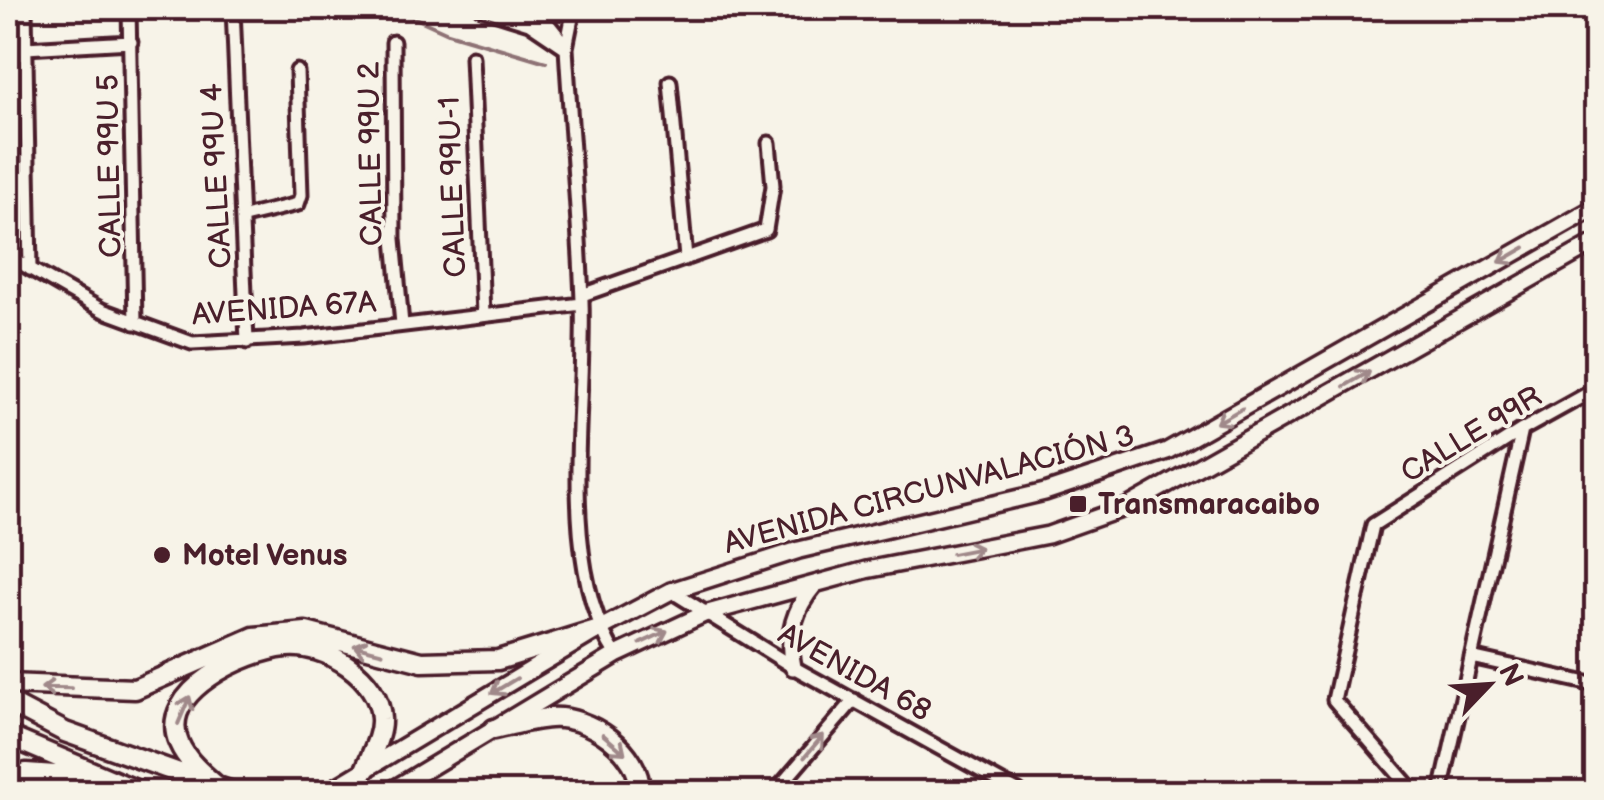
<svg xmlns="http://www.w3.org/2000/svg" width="1604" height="800" font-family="'Balsamiq Sans',sans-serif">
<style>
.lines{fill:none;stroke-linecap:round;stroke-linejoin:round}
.stream{stroke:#8e7275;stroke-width:4}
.street-casing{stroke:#4a1f2b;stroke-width:19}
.secondary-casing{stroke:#4a1f2b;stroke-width:22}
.primary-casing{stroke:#4a1f2b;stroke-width:25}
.street{stroke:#f7f3e8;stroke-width:11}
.secondary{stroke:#f7f3e8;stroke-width:15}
.primary{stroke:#f7f3e8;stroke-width:18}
.oneway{stroke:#a0898a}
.poi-dot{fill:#4a1f2b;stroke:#f7f3e8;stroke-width:4}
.labels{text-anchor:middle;stroke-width:8;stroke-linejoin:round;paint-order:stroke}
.street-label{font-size:30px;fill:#4a1f2b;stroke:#f7f3e8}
.poi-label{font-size:30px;font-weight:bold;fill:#4a1f2b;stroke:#f7f3e8;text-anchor:start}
</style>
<rect width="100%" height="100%" fill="#f7f3e8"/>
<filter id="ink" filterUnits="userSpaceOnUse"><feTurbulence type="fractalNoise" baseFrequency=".01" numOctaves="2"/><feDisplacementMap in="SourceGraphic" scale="20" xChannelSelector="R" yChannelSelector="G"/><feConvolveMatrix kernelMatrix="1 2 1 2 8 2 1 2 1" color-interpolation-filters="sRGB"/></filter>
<g filter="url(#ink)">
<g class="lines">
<path class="stream" d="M 393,8 L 448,33 L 546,62"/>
<g class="street-casing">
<path id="street" d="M 25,8 L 30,269
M 129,8 L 135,323
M 233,8 L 247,342
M 481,8 L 529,23 L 566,48
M 517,8 L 546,21 L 558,36
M 574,8 L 566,48 C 571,132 579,217 582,301 C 586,408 556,562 616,655
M 393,42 L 394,239 L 402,324
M 8,49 L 131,42
M 472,57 L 483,314
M 670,82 L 686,258
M 244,217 L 298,204 L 301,195 L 297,71
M 8,256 L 102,310 L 192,343 L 304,337 L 582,304
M 582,295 L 766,230 L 773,186 L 769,143
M 671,591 L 793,667 L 1019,792
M 1471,657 L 1596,685
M 775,792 L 854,700
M 1414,792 L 1334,700 L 1373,525 L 1522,430 L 1596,389
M 1441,792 L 1522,430"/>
</g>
<g class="secondary-casing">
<path id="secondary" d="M 793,667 C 786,635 794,609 815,584
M 328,792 L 599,629 L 671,591 L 799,550 L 1045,492 L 1167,451 L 1596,207
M 389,792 L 616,655 L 704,614 L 866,570 L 1048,535 L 1127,507 L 1596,242"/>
</g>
<g class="primary-casing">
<path id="primary" d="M 8,684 L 135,689 L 254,637 L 306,632 L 422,662 L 498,660 L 599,629
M 8,702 L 65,732 L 232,792
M 494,729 C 513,725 532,719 550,718 C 589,715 641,751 640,792
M 8,736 L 140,792
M 8,783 L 26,773 L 84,777
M 220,789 C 205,776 187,762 179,743 C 156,691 247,651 286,647 C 325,643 380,677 381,719 C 382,736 371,754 365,770"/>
</g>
<use href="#street" class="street"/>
<use href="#secondary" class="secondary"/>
<use href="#primary" class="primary"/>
</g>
<defs><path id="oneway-shaft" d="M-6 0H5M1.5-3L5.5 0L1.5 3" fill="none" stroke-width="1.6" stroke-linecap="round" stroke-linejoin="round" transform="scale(2.5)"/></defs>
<g class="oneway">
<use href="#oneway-shaft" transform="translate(1512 255) rotate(150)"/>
<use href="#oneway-shaft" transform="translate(1357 379) rotate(-30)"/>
<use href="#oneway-shaft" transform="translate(1229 416) rotate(150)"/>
<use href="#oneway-shaft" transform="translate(967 551) rotate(-11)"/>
<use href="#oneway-shaft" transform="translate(654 637) rotate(-25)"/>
<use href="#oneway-shaft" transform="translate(368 649) rotate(-166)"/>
<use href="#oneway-shaft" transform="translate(504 686) rotate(149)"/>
<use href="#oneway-shaft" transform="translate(56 688) rotate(-179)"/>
<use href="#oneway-shaft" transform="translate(184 710) rotate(-67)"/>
<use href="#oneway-shaft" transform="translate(614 744) rotate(41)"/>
<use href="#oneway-shaft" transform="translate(814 746) rotate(-50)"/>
</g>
</g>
<g class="poi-dot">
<rect x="1068" y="494" width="20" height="20" rx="5"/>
<circle cx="162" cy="555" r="10"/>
</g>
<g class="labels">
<g class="street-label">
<text transform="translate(370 154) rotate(-91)" y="10">CALLE 99U 2</text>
<text transform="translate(109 166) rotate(-91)" y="10">CALLE 99U 5</text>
<text transform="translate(216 176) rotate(-93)" y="10">CALLE 99U 4</text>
<text transform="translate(452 187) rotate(-92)" y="10">CALLE 99U-1</text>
<text transform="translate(284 308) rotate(-4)" y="10">AVENIDA 67A</text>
<text transform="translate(1471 434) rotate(-31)" y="10">CALLE 99R</text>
<text transform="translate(929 489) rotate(-15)" y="10">AVENIDA CIRCUNVALACIÓN 3</text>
<text transform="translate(855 672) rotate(29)" y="10">AVENIDA 68</text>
</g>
<g class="poi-label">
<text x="1098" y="514">Transmaracaibo</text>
<text x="182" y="565">Motel Venus</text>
</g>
</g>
<rect width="1604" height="800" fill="none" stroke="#f7f3e8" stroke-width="40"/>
<rect x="20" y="20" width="1564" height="760" fill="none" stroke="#4a1f2b" stroke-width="4" filter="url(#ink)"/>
<g transform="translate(1489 685) rotate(65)" stroke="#f7f3e8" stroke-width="8" paint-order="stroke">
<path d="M0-8L18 38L0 25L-18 38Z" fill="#4a1f2b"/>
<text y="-15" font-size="28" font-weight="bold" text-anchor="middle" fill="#4a1f2b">N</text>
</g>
</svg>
